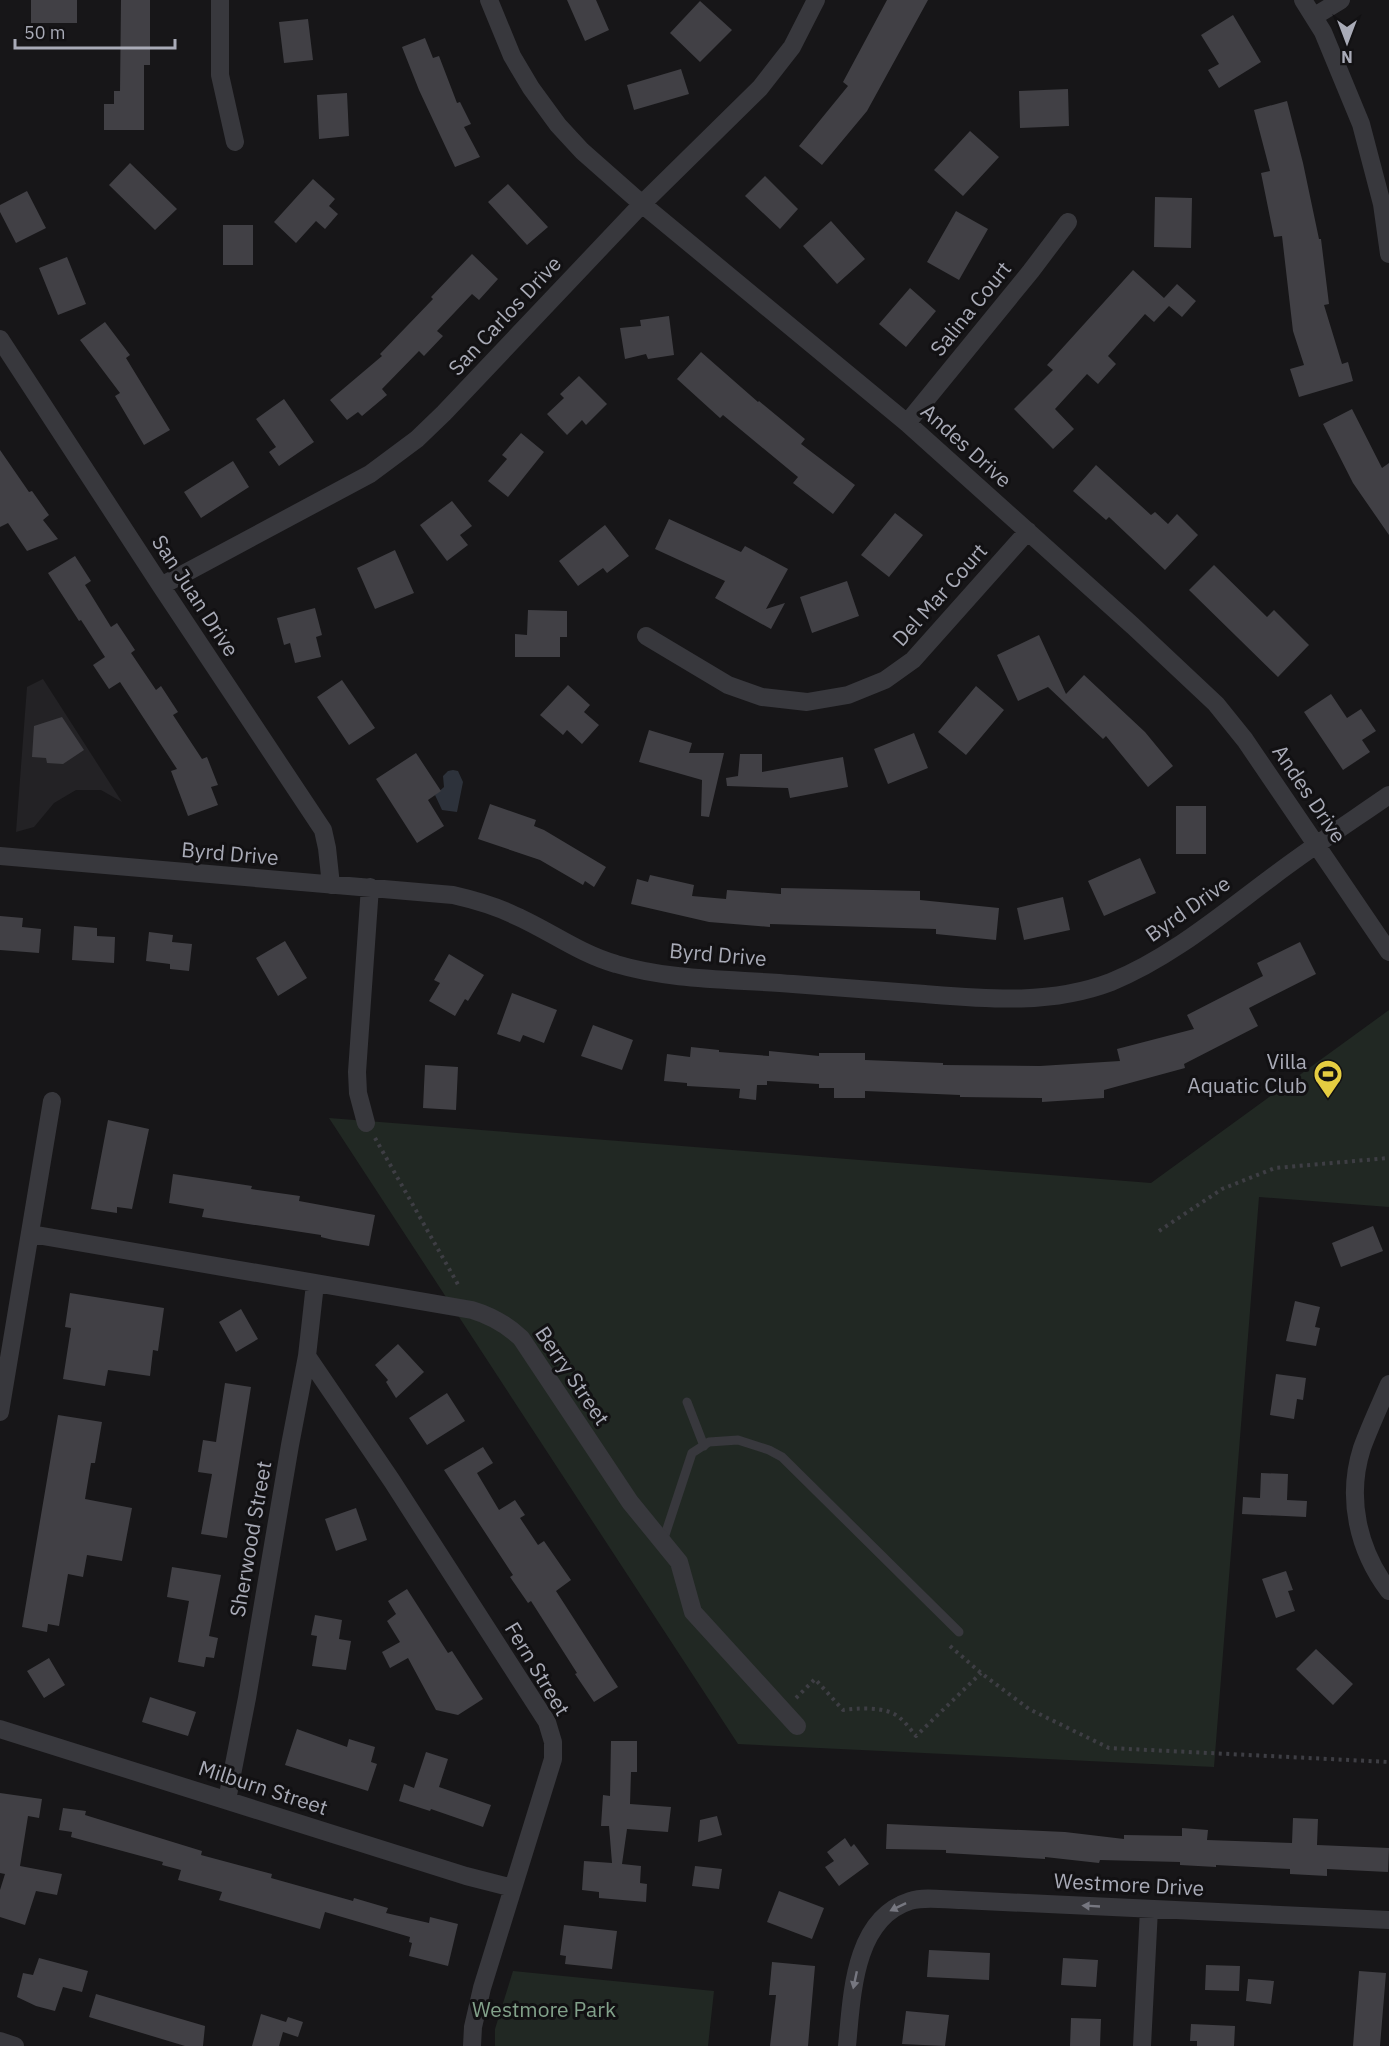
<svg xmlns="http://www.w3.org/2000/svg" width="1389" height="2046" font-family="'IBM Plex Sans',sans-serif">
<style>
.built{fill:#232225}
.green{fill:#212823}
.water{fill:#2d323b}
.building{fill:#414045}
.lines{fill:none;stroke-linecap:round;stroke-linejoin:round}
.path{stroke:#3e3e44;stroke-width:4;stroke-dasharray:3 4.5;stroke-linecap:butt}
.lane{stroke:#38383d;stroke-width:9}
.street{stroke:#38383d;stroke-width:18}
.oneway{fill:#767780}
.labels{text-anchor:middle;stroke-width:6;stroke-linejoin:round;paint-order:stroke}
.street-label{font-size:21px;fill:#a9abb7;stroke:#121113}
.poi-label{font-size:21px;fill:#a9abb7;stroke:#121113;text-anchor:end}
.park-label{font-size:21px;fill:#82a18a;stroke:#121113}
</style>
<rect width="100%" height="100%" fill="#171618"/>
<path class="built" d="M 43,679 L 122,802 L 101,790 L 76,790 L 54,803 L 34,827 L 16,832 L 27,687 Z"/>
<path class="green" d="M 1389,1010 L 1389,1207 L 1259,1197 L 1214,1767 L 738,1744 L 329,1118 L 1151,1183 Z
M 513,1971 L 714,1991 L 708,2046 L 495,2046 L 495,2029 Z"/>
<path class="water" d="M 453,770 L 458,771 L 463,782 L 457,812 L 442,810 L 435,795 L 444,787 L 443,776 L 448,771 Z"/>
<path class="building" d="M 31,0 L 77,0 L 77,23 L 31,23 Z
M 121,0 L 150,0 L 150,65 L 144,65 L 144,130 L 104,130 L 104,104 L 114,104 L 114,91 L 120,91 Z
M 567,0 L 596,0 L 609,30 L 585,41 Z
M 887,0 L 928,0 L 867,111 L 822,165 L 799,146 L 848,86 L 843,82 Z
M 700,1 L 732,30 L 700,62 L 670,33 Z
M 1233,15 L 1261,62 L 1219,88 L 1208,70 L 1219,64 L 1201,35 Z
M 308,19 L 313,60 L 284,63 L 279,22 Z
M 425,38 L 433,58 L 439,56 L 457,103 L 460,102 L 471,124 L 464,127 L 480,157 L 455,167 L 419,90 L 402,47 Z
M 681,69 L 689,94 L 634,110 L 627,85 Z
M 1068,89 L 1069,126 L 1020,128 L 1019,91 Z
M 347,93 L 349,136 L 319,139 L 317,95 Z
M 1287,101 L 1303,163 L 1319,239 L 1321,239 L 1329,304 L 1324,305 L 1342,364 L 1348,362 L 1353,381 L 1299,397 L 1290,369 L 1304,365 L 1293,331 L 1282,236 L 1274,237 L 1261,173 L 1270,171 L 1254,110 Z
M 970,131 L 999,157 L 963,196 L 934,170 Z
M 130,163 L 177,209 L 155,230 L 109,185 Z
M 765,176 L 798,209 L 780,229 L 745,196 Z
M 313,179 L 335,199 L 329,206 L 338,214 L 325,229 L 316,221 L 296,243 L 274,222 Z
M 508,184 L 548,227 L 527,245 L 488,202 Z
M 27,191 L 46,228 L 16,243 L 0,212 L 0,205 Z
M 1155,197 L 1192,198 L 1191,248 L 1154,247 Z
M 956,211 L 988,229 L 959,280 L 927,262 Z
M 831,221 L 865,259 L 837,284 L 803,246 Z
M 223,225 L 253,225 L 253,265 L 223,265 Z
M 472,254 L 498,279 L 479,300 L 472,294 L 437,331 L 443,336 L 424,356 L 419,351 L 382,389 L 387,395 L 362,416 L 358,412 L 347,420 L 330,400 L 382,356 L 380,354 L 433,299 L 431,297 Z
M 67,257 L 86,304 L 58,315 L 39,268 Z
M 1133,270 L 1164,298 L 1177,284 L 1196,301 L 1182,317 L 1169,306 L 1154,322 L 1145,314 L 1108,356 L 1116,364 L 1098,384 L 1087,374 L 1055,409 L 1074,429 L 1053,449 L 1014,409 L 1053,370 L 1047,365 Z
M 910,288 L 936,311 L 906,347 L 879,324 Z
M 669,316 L 674,355 L 648,359 L 646,354 L 625,359 L 620,328 L 641,326 L 640,320 Z
M 105,322 L 130,355 L 126,358 L 170,430 L 144,445 L 115,396 L 120,393 L 80,340 Z
M 701,352 L 758,402 L 759,401 L 805,439 L 801,444 L 855,485 L 833,514 L 793,483 L 798,477 L 723,415 L 720,418 L 677,379 Z
M 579,376 L 607,404 L 586,425 L 582,420 L 567,435 L 547,414 L 564,398 L 560,394 Z
M 284,399 L 314,442 L 279,466 L 269,452 L 276,447 L 256,419 Z
M 1352,409 L 1382,468 L 1389,463 L 1389,535 L 1353,483 L 1323,424 Z
M 521,433 L 544,452 L 508,497 L 488,481 L 507,459 L 502,455 Z
M 0,450 L 29,492 L 32,491 L 49,515 L 43,520 L 58,539 L 27,551 L 8,523 L 0,527 Z
M 233,461 L 249,487 L 201,518 L 184,492 Z
M 1096,465 L 1151,515 L 1155,512 L 1168,524 L 1177,514 L 1198,535 L 1165,570 L 1109,517 L 1106,520 L 1073,491 Z
M 452,501 L 472,526 L 460,535 L 468,545 L 447,561 L 420,525 Z
M 895,513 L 923,535 L 889,577 L 861,555 Z
M 669,519 L 741,552 L 745,546 L 788,569 L 766,609 L 785,603 L 771,629 L 715,598 L 725,581 L 655,549 Z
M 605,525 L 629,556 L 607,573 L 603,568 L 578,586 L 559,561 Z
M 395,550 L 414,593 L 375,609 L 357,568 Z
M 75,556 L 91,581 L 85,585 L 111,627 L 117,623 L 135,650 L 131,653 L 156,690 L 161,686 L 178,712 L 173,715 L 202,759 L 207,757 L 218,785 L 211,787 L 218,805 L 188,816 L 171,771 L 177,769 L 120,682 L 109,689 L 93,665 L 105,657 L 81,620 L 79,621 L 48,573 Z
M 1214,565 L 1267,617 L 1274,610 L 1309,645 L 1278,677 L 1189,590 Z
M 847,581 L 859,616 L 812,633 L 800,597 Z
M 315,608 L 322,635 L 316,637 L 321,657 L 295,663 L 290,643 L 284,645 L 277,618 Z
M 528,610 L 567,611 L 567,637 L 560,637 L 560,657 L 515,657 L 515,634 L 527,635 Z
M 1039,635 L 1066,694 L 1084,675 L 1145,732 L 1173,766 L 1148,787 L 1106,736 L 1103,739 L 1048,687 L 1018,701 L 997,655 Z
M 342,680 L 375,728 L 349,745 L 317,697 Z
M 568,685 L 590,705 L 584,712 L 599,725 L 582,744 L 567,730 L 563,735 L 540,715 Z
M 976,686 L 1004,710 L 966,755 L 938,732 Z
M 1331,694 L 1347,718 L 1361,709 L 1376,731 L 1362,740 L 1370,752 L 1343,770 L 1304,712 Z
M 62,717 L 84,750 L 63,764 L 47,763 L 46,758 L 32,757 L 34,726 Z
M 649,730 L 692,743 L 689,753 L 724,753 L 709,817 L 701,816 L 702,780 L 639,762 Z
M 914,733 L 928,768 L 888,784 L 874,749 Z
M 416,753 L 441,791 L 428,800 L 444,826 L 417,843 L 376,779 Z
M 740,754 L 762,754 L 762,772 L 843,757 L 848,787 L 790,798 L 788,788 L 727,786 L 726,778 L 738,776 Z
M 490,804 L 536,820 L 534,826 L 544,830 L 606,867 L 594,887 L 585,881 L 583,885 L 540,860 L 478,839 Z
M 1176,806 L 1206,806 L 1206,854 L 1176,854 Z
M 1140,858 L 1156,893 L 1104,916 L 1088,881 Z
M 650,875 L 694,885 L 692,896 L 726,899 L 727,890 L 781,894 L 781,888 L 920,891 L 920,900 L 999,908 L 996,940 L 936,934 L 936,929 L 770,924 L 770,927 L 709,922 L 631,904 L 637,879 L 648,882 Z
M 1063,897 L 1070,930 L 1024,940 L 1017,908 Z
M 0,916 L 23,918 L 22,927 L 41,929 L 39,953 L 0,950 Z
M 74,926 L 97,928 L 97,936 L 115,937 L 114,963 L 72,960 Z
M 149,932 L 173,935 L 172,942 L 192,944 L 189,971 L 170,969 L 170,964 L 146,961 Z
M 285,941 L 307,978 L 278,996 L 256,958 Z
M 1300,942 L 1316,974 L 1249,1008 L 1258,1026 L 1184,1064 L 1185,1068 L 1104,1090 L 1104,1098 L 1042,1102 L 1042,1098 L 960,1097 L 960,1095 L 865,1091 L 865,1098 L 834,1098 L 834,1088 L 819,1088 L 819,1084 L 767,1081 L 767,1085 L 757,1085 L 756,1100 L 739,1098 L 740,1089 L 687,1086 L 687,1083 L 664,1081 L 667,1054 L 690,1057 L 691,1047 L 719,1050 L 719,1052 L 769,1056 L 769,1051 L 819,1056 L 819,1053 L 865,1053 L 865,1060 L 943,1063 L 943,1065 L 1040,1066 L 1120,1061 L 1117,1049 L 1194,1029 L 1187,1015 L 1263,976 L 1257,963 Z
M 449,954 L 484,975 L 468,1001 L 465,999 L 455,1016 L 429,1001 L 440,983 L 434,980 Z
M 512,993 L 557,1010 L 544,1043 L 523,1035 L 520,1042 L 497,1034 Z
M 593,1025 L 633,1040 L 622,1070 L 581,1056 Z
M 425,1065 L 458,1067 L 456,1110 L 423,1108 Z
M 108,1120 L 149,1129 L 132,1209 L 117,1207 L 117,1213 L 91,1209 Z
M 173,1174 L 252,1186 L 251,1189 L 300,1196 L 299,1201 L 375,1215 L 369,1246 L 333,1240 L 321,1237 L 321,1235 L 202,1217 L 204,1209 L 169,1203 Z
M 1373,1226 L 1383,1251 L 1341,1267 L 1332,1243 Z
M 70,1293 L 164,1308 L 158,1351 L 153,1350 L 150,1376 L 108,1370 L 105,1386 L 63,1379 L 71,1328 L 65,1327 Z
M 1295,1301 L 1320,1307 L 1315,1327 L 1320,1328 L 1316,1346 L 1286,1341 Z
M 241,1309 L 258,1339 L 236,1352 L 219,1322 Z
M 398,1344 L 424,1372 L 396,1398 L 386,1382 L 388,1380 L 375,1365 Z
M 1276,1374 L 1306,1378 L 1303,1400 L 1297,1399 L 1294,1419 L 1270,1415 Z
M 225,1383 L 251,1387 L 227,1538 L 201,1534 L 212,1474 L 198,1472 L 203,1440 L 216,1442 Z
M 447,1393 L 465,1421 L 427,1445 L 409,1418 Z
M 58,1415 L 102,1422 L 95,1463 L 91,1463 L 85,1499 L 132,1508 L 122,1561 L 87,1555 L 83,1577 L 68,1574 L 59,1626 L 48,1624 L 47,1632 L 22,1627 Z
M 483,1447 L 493,1463 L 477,1473 L 499,1510 L 515,1500 L 525,1515 L 520,1518 L 538,1545 L 544,1541 L 571,1580 L 556,1591 L 618,1687 L 594,1702 L 575,1674 L 577,1673 L 531,1601 L 528,1603 L 510,1577 L 513,1575 L 444,1470 Z
M 1261,1473 L 1288,1474 L 1287,1500 L 1307,1501 L 1306,1517 L 1242,1514 L 1243,1497 L 1260,1498 Z
M 356,1508 L 367,1540 L 336,1551 L 325,1519 Z
M 172,1567 L 221,1575 L 209,1636 L 218,1638 L 214,1658 L 206,1657 L 204,1667 L 178,1662 L 189,1601 L 167,1597 Z
M 1286,1571 L 1293,1590 L 1288,1591 L 1295,1611 L 1276,1618 L 1262,1579 Z
M 407,1589 L 448,1653 L 452,1651 L 483,1699 L 458,1715 L 436,1710 L 408,1658 L 390,1668 L 382,1652 L 400,1642 L 387,1621 L 396,1614 L 388,1601 Z
M 315,1615 L 342,1620 L 339,1639 L 351,1641 L 346,1670 L 312,1666 L 317,1636 L 311,1635 Z
M 1316,1649 L 1353,1684 L 1333,1705 L 1296,1669 Z
M 49,1658 L 65,1685 L 44,1698 L 27,1671 Z
M 150,1697 L 196,1712 L 188,1736 L 142,1722 Z
M 297,1729 L 347,1747 L 349,1739 L 375,1747 L 371,1762 L 377,1764 L 368,1791 L 285,1765 Z
M 611,1741 L 637,1741 L 637,1772 L 631,1772 L 630,1804 L 671,1807 L 668,1832 L 627,1829 L 622,1864 L 641,1866 L 640,1883 L 647,1884 L 646,1902 L 599,1898 L 599,1892 L 582,1890 L 584,1861 L 612,1863 L 609,1826 L 601,1826 L 603,1795 L 610,1796 Z
M 426,1752 L 448,1759 L 439,1787 L 491,1805 L 483,1827 L 431,1809 L 430,1811 L 399,1801 L 404,1784 L 414,1788 Z
M 0,1793 L 42,1799 L 39,1818 L 28,1816 L 20,1866 L 62,1874 L 57,1895 L 36,1891 L 25,1925 L 0,1917 L 0,1890 L 5,1874 L 0,1873 Z
M 63,1808 L 86,1811 L 85,1815 L 202,1851 L 201,1855 L 272,1874 L 271,1878 L 353,1901 L 354,1898 L 388,1908 L 386,1913 L 429,1923 L 430,1917 L 458,1924 L 448,1966 L 409,1956 L 412,1943 L 409,1942 L 410,1937 L 325,1912 L 320,1929 L 219,1900 L 222,1892 L 178,1880 L 181,1870 L 162,1865 L 163,1862 L 71,1837 L 72,1832 L 59,1830 Z
M 717,1816 L 722,1835 L 698,1842 L 700,1820 Z
M 1293,1818 L 1318,1819 L 1317,1845 L 1389,1848 L 1388,1872 L 1327,1869 L 1327,1876 L 1290,1874 L 1290,1869 L 1216,1865 L 1216,1867 L 1180,1865 L 1180,1862 L 1100,1860 L 1099,1863 L 1045,1857 L 1045,1859 L 946,1853 L 946,1850 L 886,1849 L 887,1824 L 1065,1832 L 1124,1839 L 1124,1835 L 1182,1836 L 1182,1828 L 1208,1830 L 1207,1840 L 1292,1843 Z
M 845,1838 L 851,1847 L 854,1844 L 869,1864 L 839,1886 L 825,1867 L 834,1861 L 827,1852 Z
M 695,1866 L 722,1869 L 719,1889 L 692,1886 Z
M 779,1891 L 824,1908 L 812,1939 L 767,1922 Z
M 564,1925 L 617,1931 L 612,1969 L 565,1964 L 566,1956 L 560,1955 Z
M 929,1950 L 990,1953 L 989,1980 L 927,1977 Z
M 39,1958 L 88,1971 L 82,1992 L 63,1987 L 55,2011 L 36,2006 L 17,1997 L 23,1973 L 33,1975 Z
M 1063,1958 L 1098,1960 L 1096,1987 L 1061,1985 Z
M 772,1962 L 815,1966 L 808,2046 L 770,2046 L 776,1995 L 769,1995 Z
M 1206,1965 L 1240,1966 L 1239,1991 L 1205,1990 Z
M 1359,1971 L 1386,1973 L 1380,2046 L 1353,2046 Z
M 1248,1979 L 1274,1981 L 1271,2004 L 1246,2001 Z
M 96,1994 L 205,2026 L 203,2046 L 185,2046 L 89,2017 Z
M 906,2011 L 949,2015 L 945,2046 L 902,2044 Z
M 261,2014 L 286,2022 L 288,2017 L 303,2022 L 298,2037 L 283,2032 L 279,2046 L 252,2046 Z
M 1071,2018 L 1101,2019 L 1100,2046 L 1070,2046 Z
M 1191,2024 L 1235,2026 L 1234,2046 L 1197,2046 L 1197,2041 L 1190,2041 Z"/>
<g class="lines">
<path class="path" d="M 375,1138 L 460,1288
M 1159,1231 L 1222,1189 L 1275,1168 L 1389,1158
M 950,1646 L 981,1673 L 1029,1709 L 1109,1748 L 1389,1762
M 796,1698 L 815,1679 L 843,1710 C 859,1708 887,1706 900,1718 C 906,1723 911,1730 916,1736 L 981,1673"/>
<path class="lane" d="M 687,1402 L 704,1446
M 663,1541 L 692,1453 L 709,1442 L 738,1440 L 769,1450 L 782,1457 L 959,1632"/>
<path class="street" d="M 220,0 L 220,75 L 235,142
M 489,0 L 512,56 L 531,88 L 558,125 L 582,151 L 642,204 L 907,423 L 1133,626 L 1216,704 L 1245,740 L 1389,952
M 1303,0 L 1323,32 L 1361,124 L 1382,204 L 1389,254
M 1315,16 L 1341,0
M 0,339 L 161,586 L 323,830 L 327,848 L 331,885
M 907,423 L 1031,271 L 1068,222
M 161,586 L 370,474 L 417,439 L 444,413 L 642,204 L 760,88 L 792,47 L 816,0
M 646,636 L 728,685 L 762,697 L 807,702 L 848,695 L 885,680 L 913,660 L 1028,531
M 0,856 L 453,895 C 475,900 496,906 516,916 C 550,931 580,954 616,964 C 672,981 735,979 793,984 C 837,987 881,991 925,994 C 987,999 1051,1005 1111,982 C 1170,958 1221,915 1272,877 C 1310,848 1350,822 1389,795
M 366,1123 L 358,1093 L 357,1072 L 370,887
M 31,1234 L 472,1310 C 492,1316 506,1324 521,1338 L 630,1502 L 679,1562 L 693,1612 L 797,1726
M 307,1356 L 392,1481 L 547,1722 L 553,1742 L 553,1759 L 482,1988 L 473,2027 L 472,2046
M 1389,1384 C 1380,1405 1370,1426 1362,1448 C 1346,1498 1358,1550 1389,1591
M 0,1412 L 52,1101
M 0,1729 L 466,1876 L 513,1888
M 227,1800 L 247,1698 L 290,1445 L 307,1356 L 315,1284
M 0,2041 L 15,2046
M 847,2046 C 852,1997 853,1919 910,1901 C 926,1896 945,1900 961,1900 L 1389,1920
M 1142,2046 L 1149,1909"/>
</g>
<defs><path id="oneway-solid" d="M-6-.8H1V-3.2L6.5 0L1 3.2V.8H-6Z" transform="scale(1.5)"/></defs>
<g class="oneway">
<use href="#oneway-solid" transform="translate(1091 1906) rotate(-177)"/>
<use href="#oneway-solid" transform="translate(898 1907) rotate(154)"/>
<use href="#oneway-solid" transform="translate(855 1980) rotate(102)"/>
</g>
<defs>
<g id="stadium-pin" transform="scale(1.5)"><path d="M0 17L-7.5 6A9.5 9.5 0 1 1 7.5 6Z" fill="#e5cd41" stroke="#121113"/><path d="M0-5a6.5 5 0 1 0 0 10a6.5 5 0 1 0 0-10ZM-3.5-1.8h7v3.6h-7Z" fill="#111"/></g>
</defs>
<g fill-rule="evenodd">
<use href="#stadium-pin" x="1328" y="1074"/>
</g>
<g class="labels">
<g class="street-label">
<text transform="translate(971 309) rotate(-51)" y="7">Salina Court</text>
<text transform="translate(505 316) rotate(-47)" y="7">San Carlos Drive</text>
<text transform="translate(966 446) rotate(42)" y="7">Andes Drive</text>
<text transform="translate(940 595) rotate(-48)" y="7">Del Mar Court</text>
<text transform="translate(195 596) rotate(57)" y="7">San Juan Drive</text>
<text transform="translate(1309 794) rotate(56)" y="7">Andes Drive</text>
<text transform="translate(230 854) rotate(5)" y="7">Byrd Drive</text>
<text transform="translate(1188 909) rotate(-35)" y="7">Byrd Drive</text>
<text transform="translate(718 955) rotate(5)" y="7">Byrd Drive</text>
<text transform="translate(572 1376) rotate(56)" y="7">Berry Street</text>
<text transform="translate(251 1539) rotate(-80)" y="7">Sherwood Street</text>
<text transform="translate(537 1669) rotate(59)" y="7">Fern Street</text>
<text transform="translate(263 1788) rotate(18)" y="7">Milburn Street</text>
<text transform="translate(1129 1885) rotate(3)" y="7">Westmore Drive</text>
</g>
<g class="poi-label">
<text x="1307" y="1069">Villa<tspan x="1307" dy="24">Aquatic Club</tspan></text>
</g>
<g class="park-label">
<text x="544" y="2017">Westmore Park</text>
</g>
</g>
<g transform="translate(1347 42) rotate(180)" stroke="#121113" stroke-width="4.5" paint-order="stroke">
<path d="M0-4.5L10 22L0 15L-10 22Z" fill="#a9abb7"/>
<text y="-9" font-size="16" font-weight="bold" text-anchor="middle" fill="#a9abb7">N</text>
</g>
<path d="M15 39v9h160v-9" fill="none" stroke="#a9abb7" stroke-width="3"/>
<text x="24" y="39" font-size="18" fill="#a9abb7" stroke="#121113" stroke-width="4.5" paint-order="stroke">50 m</text>
</svg>
